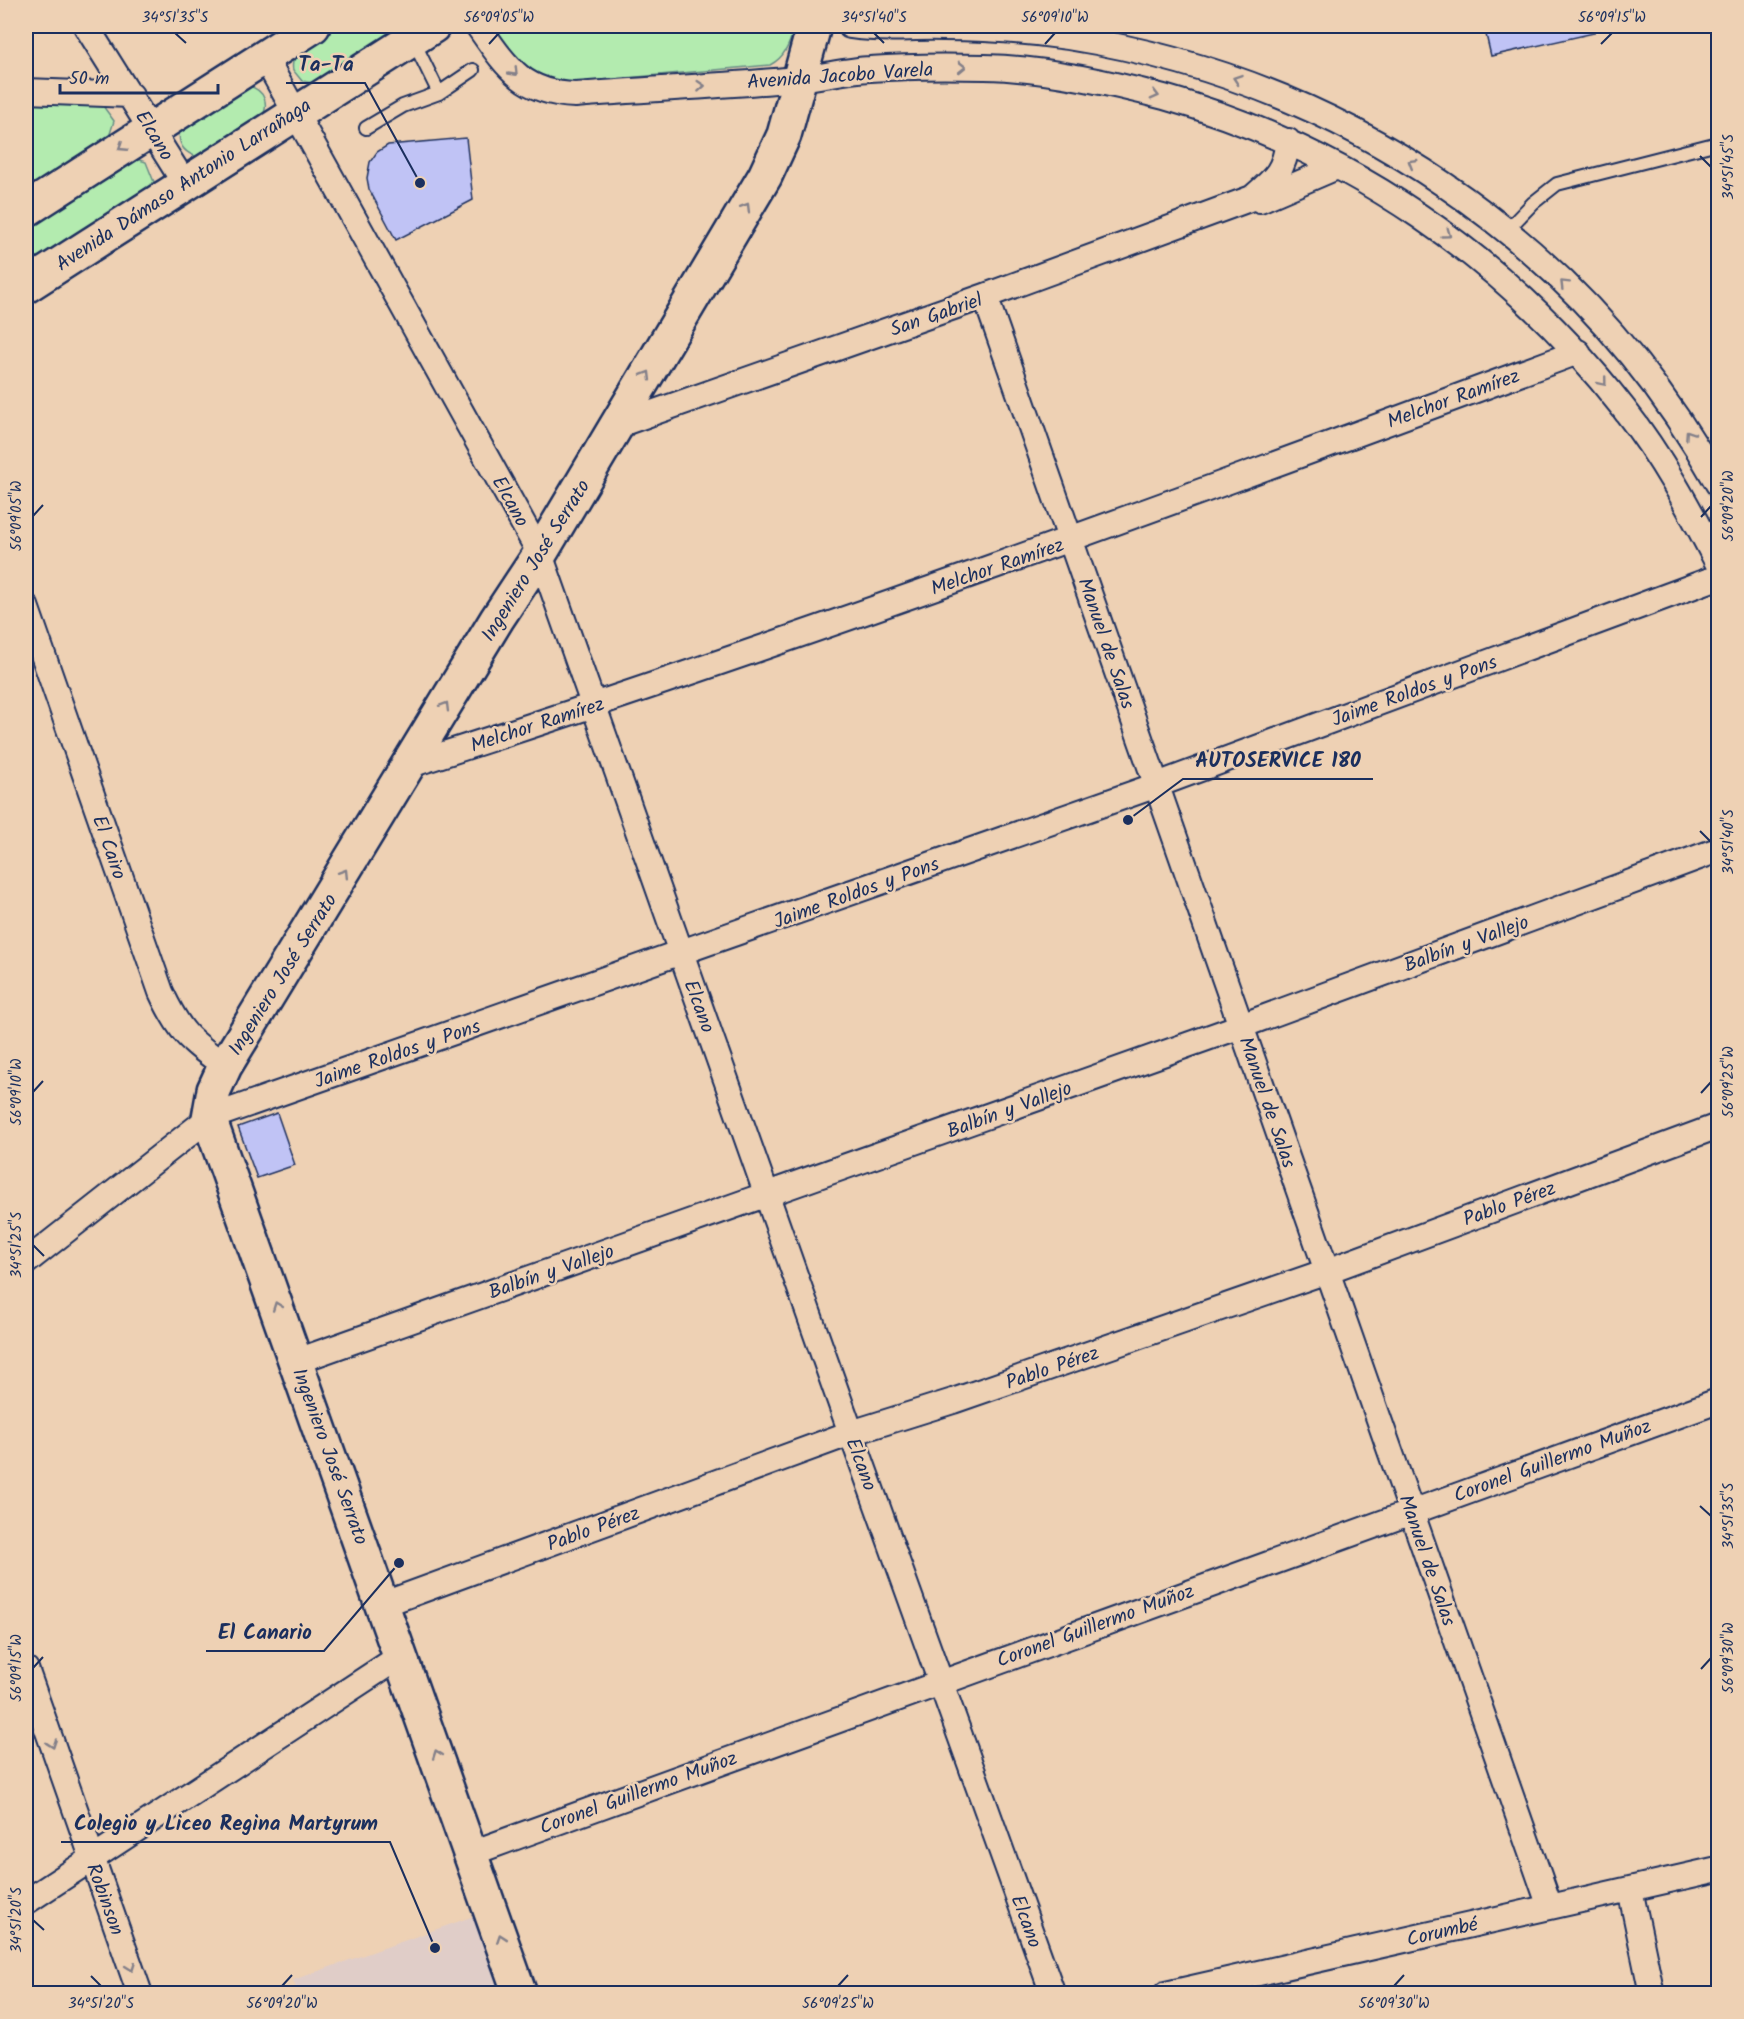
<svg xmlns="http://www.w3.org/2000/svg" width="1744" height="2019" font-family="Kalam,sans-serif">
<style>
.built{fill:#e0cdc8}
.green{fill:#b3ebaf;stroke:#678d86;stroke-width:1.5}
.building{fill:#c0c3f5;stroke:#1b2f5e;stroke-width:1.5}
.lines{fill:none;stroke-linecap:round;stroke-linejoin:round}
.lane-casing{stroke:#1b2f5e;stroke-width:16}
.street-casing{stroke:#1b2f5e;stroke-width:28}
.secondary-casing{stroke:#1b2f5e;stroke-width:38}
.lane{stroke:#eed1b4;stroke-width:12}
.street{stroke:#eed1b4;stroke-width:24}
.secondary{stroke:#eed1b4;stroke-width:33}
.oneway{stroke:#848089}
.ticks{fill:none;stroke:#1b2f5e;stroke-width:2}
.labels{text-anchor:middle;stroke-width:5;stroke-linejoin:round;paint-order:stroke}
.street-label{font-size:20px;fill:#1b2f5e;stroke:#eed1b4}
.leader{fill:none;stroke:#1b2f5e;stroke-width:2}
.callout-dot{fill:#1b2f5e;stroke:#eed1b4;stroke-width:2}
.callout-label{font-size:21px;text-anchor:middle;font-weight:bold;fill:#1b2f5e;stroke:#eed1b4;stroke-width:5;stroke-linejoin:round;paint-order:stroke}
.neatline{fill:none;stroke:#1b2f5e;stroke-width:2}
.ticks-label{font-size:15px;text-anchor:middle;fill:#1b2f5e}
</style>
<rect width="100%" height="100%" fill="#eed1b4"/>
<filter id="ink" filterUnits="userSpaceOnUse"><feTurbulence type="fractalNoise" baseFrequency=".0167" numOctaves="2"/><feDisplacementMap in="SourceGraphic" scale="12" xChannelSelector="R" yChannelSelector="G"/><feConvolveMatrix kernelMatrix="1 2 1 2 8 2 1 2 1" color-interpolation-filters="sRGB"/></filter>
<g filter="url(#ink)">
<path class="built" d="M 474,1916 L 502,1993 L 298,1993 L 293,1980 Z"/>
<path class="green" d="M 338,26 L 413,26 L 314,83 L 302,81 L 293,70 C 288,47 322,35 338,26 Z
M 494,26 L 795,26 C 790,42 786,57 770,65 L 570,83 C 530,78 514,60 494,26 Z
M 248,86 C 266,90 270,106 260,120 L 198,157 C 184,153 177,144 180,129 Z
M 26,104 L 103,106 L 114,121 L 109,137 L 26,191 Z
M 136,159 L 146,162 L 154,182 L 147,193 L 26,270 L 26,225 Z"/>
<path class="building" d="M 1484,26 L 1593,26 L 1594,33 L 1491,56 Z
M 466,138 L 473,200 L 396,240 L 369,189 L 367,178 L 370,162 L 377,152 L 388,145 Z
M 277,1113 L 295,1165 L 257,1178 L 238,1127 Z"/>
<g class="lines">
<g class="lane-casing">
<path id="lane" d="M 413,40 L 439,93
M 366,128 L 403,106 L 439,93 L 473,70
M 1507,230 L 1533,203 L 1557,184 L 1718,143"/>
</g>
<g class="street-casing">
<path id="street" d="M 86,26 L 185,184
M 478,26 C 506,66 522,93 575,95 C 649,89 723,86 797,79 C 821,77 846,70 870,69 C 908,66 947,66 985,67 C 1044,68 1107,82 1164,97 C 1348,149 1507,258 1624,409 C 1661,456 1691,511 1718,564
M 850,26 C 883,31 910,27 943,28 C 985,28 1026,31 1068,37 C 1344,81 1581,239 1718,484
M 264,56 L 540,554 L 851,1433 L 1053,1994
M 26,91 L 131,95
M 1260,200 L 1337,167
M 985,296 L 1550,1907
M 618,425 L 985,296 L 1252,198 C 1275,178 1284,172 1288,141
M 26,606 L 161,992 C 180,1033 189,1040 225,1066
M 410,765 C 804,639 1191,496 1578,352
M 26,1262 L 209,1118 L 1157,785 L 1718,577
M 297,1361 L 1241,1026 L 1718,850
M 384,1604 L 851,1433 L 953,1401 L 1327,1271 L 1718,1126
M 26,1669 L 140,1994
M 472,1853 L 1718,1401
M 1630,1889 L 1652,1994
M 26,1902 L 402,1655
M 1166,1994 L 1718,1869"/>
</g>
<g class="secondary-casing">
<path id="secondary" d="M 26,210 L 313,26
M 26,286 L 433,26
M 520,1994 L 209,1118 L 214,1090 L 225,1066 L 497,619 L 540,554 L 765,176 L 784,135 L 814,26"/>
</g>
<use href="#lane" class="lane"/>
<use href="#street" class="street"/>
<use href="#secondary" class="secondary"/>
</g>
<defs><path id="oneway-chevron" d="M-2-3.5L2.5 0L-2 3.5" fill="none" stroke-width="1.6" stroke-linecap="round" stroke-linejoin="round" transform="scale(1.5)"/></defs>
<g class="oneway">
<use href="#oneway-chevron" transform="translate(962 67) rotate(-1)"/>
<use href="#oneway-chevron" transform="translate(514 72) rotate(46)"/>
<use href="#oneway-chevron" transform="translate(1237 79) rotate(-161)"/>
<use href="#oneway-chevron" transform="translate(701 86) rotate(-4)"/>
<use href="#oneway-chevron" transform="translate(1155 95) rotate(15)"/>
<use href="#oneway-chevron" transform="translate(122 147) rotate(147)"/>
<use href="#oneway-chevron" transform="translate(1412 163) rotate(-149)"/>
<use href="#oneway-chevron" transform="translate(746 207) rotate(-59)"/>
<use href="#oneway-chevron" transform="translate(1447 234) rotate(36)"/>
<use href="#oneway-chevron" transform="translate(1564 284) rotate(-135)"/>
<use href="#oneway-chevron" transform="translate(647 375) rotate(-59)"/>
<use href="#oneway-chevron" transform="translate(1603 382) rotate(51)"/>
<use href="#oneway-chevron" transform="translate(1689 434) rotate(-124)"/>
<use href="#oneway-chevron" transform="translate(445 706) rotate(-59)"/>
<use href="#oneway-chevron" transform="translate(344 873) rotate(-58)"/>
<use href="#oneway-chevron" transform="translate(277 1306) rotate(-110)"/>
<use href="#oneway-chevron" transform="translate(52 1744) rotate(71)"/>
<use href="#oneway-chevron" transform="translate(437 1754) rotate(-110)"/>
<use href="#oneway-chevron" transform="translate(501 1938) rotate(-109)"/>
<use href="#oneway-chevron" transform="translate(131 1967) rotate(70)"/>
</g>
</g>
<path class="ticks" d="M 175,33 L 186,43M 874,33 L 884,43M 489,44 L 499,33M 1045,44 L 1055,33M 1601,44 L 1612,33M 1700,156 L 1711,167M 33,516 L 43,505M 1701,517 L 1711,506M 1700,831 L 1711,842M 33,1092 L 43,1081M 1701,1093 L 1711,1082M 33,1245 L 44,1256M 1700,1506 L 1711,1516M 33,1668 L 43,1657M 1701,1669 L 1711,1658M 33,1920 L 44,1930M 91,1976 L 101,1986M 282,1986 L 292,1975M 838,1986 L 848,1975M 1394,1986 L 1404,1975"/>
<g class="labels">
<g class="street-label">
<text transform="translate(840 75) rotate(-4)" y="7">Avenida Jacobo Varela</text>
<text transform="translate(155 135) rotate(59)" y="7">Elcano</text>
<text transform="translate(183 184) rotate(-33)" y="7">Avenida Dámaso Antonio Larrañaga</text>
<text transform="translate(936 314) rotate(-19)" y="7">San Gabriel</text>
<text transform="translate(1453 398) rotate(-20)" y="7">Melchor Ramírez</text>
<text transform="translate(511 501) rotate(61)" y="7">Elcano</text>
<text transform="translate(535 560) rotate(-58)" y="7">Ingeniero José Serrato</text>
<text transform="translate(997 566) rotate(-19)" y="7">Melchor Ramírez</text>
<text transform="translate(1107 643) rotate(71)" y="7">Manuel de Salas</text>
<text transform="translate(1414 690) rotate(-20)" y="7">Jaime Roldos y Pons</text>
<text transform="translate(537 724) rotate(-18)" y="7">Melchor Ramírez</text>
<text transform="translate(110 847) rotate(71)" y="7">El Cairo</text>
<text transform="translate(856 892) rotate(-20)" y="7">Jaime Roldos y Pons</text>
<text transform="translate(1466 943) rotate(-20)" y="7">Balbín y Vallejo</text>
<text transform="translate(282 974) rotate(-58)" y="7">Ingeniero José Serrato</text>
<text transform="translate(700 1006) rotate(70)" y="7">Elcano</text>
<text transform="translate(397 1053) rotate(-19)" y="7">Jaime Roldos y Pons</text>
<text transform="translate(1268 1102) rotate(71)" y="7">Manuel de Salas</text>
<text transform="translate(1009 1109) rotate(-20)" y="7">Balbín y Vallejo</text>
<text transform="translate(1509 1203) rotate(-20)" y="7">Pablo Pérez</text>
<text transform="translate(551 1271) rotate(-19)" y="7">Balbín y Vallejo</text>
<text transform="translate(1052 1367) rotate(-19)" y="7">Pablo Pérez</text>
<text transform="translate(331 1456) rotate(70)" y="7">Ingeniero José Serrato</text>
<text transform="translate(1552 1460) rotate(-20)" y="7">Coronel Guillermo Muñoz</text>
<text transform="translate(862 1464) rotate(70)" y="7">Elcano</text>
<text transform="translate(593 1528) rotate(-20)" y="7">Pablo Pérez</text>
<text transform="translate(1428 1560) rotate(71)" y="7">Manuel de Salas</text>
<text transform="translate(1095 1625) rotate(-20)" y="7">Coronel Guillermo Muñoz</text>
<text transform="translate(638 1792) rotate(-20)" y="7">Coronel Guillermo Muñoz</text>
<text transform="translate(106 1899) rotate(70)" y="7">Robinson</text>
<text transform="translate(1027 1921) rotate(70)" y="7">Elcano</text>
<text transform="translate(1442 1931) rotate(-13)" y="7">Corumbé</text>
</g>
</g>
<path class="leader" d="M420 183L365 83H286M1128 820L1183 779H1373M399 1563L324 1651H206M435 1948L390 1842H61"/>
<g class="callout-dot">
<circle cx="420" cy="183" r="6"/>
<circle cx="1128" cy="820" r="6"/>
<circle cx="399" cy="1563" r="6"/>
<circle cx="435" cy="1948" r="6"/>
</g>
<g class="callout-label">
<text x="326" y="71">Ta-Ta</text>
<text x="1278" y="767">AUTOSERVICE 180</text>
<text x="265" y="1639">El Canario</text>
<text x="226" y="1830">Colegio y Liceo Regina Martyrum</text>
</g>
<rect width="1744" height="2019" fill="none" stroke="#eed1b4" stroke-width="66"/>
<path d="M60 84v9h158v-9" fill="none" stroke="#1b2f5e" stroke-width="3"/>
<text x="69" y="84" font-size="18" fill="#1b2f5e" stroke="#eed1b4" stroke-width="4.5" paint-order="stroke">50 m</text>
<rect x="33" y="33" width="1678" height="1953" class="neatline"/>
<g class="ticks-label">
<text x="175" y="22">34°51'35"S</text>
<text x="499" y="22">56°09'05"W</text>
<text x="874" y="22">34°51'40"S</text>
<text x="1055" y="22">56°09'10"W</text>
<text x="1612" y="22">56°09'15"W</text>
<text transform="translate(1728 167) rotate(-90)" y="5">34°51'45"S</text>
<text transform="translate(1728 506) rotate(-90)" y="5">56°09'20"W</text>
<text transform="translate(16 516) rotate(-90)" y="5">56°09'05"W</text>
<text transform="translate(1728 842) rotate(-90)" y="5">34°51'40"S</text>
<text transform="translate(1728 1082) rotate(-90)" y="5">56°09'25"W</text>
<text transform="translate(16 1092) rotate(-90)" y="5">56°09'10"W</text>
<text transform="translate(16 1245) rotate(-90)" y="5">34°51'25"S</text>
<text transform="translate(1728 1516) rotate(-90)" y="5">34°51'35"S</text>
<text transform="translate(1728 1658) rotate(-90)" y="5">56°09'30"W</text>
<text transform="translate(16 1668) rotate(-90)" y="5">56°09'15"W</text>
<text transform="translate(16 1920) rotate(-90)" y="5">34°51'20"S</text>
<text x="101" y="2008">34°51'20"S</text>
<text x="282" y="2008">56°09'20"W</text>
<text x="838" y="2008">56°09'25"W</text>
<text x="1394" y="2008">56°09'30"W</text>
</g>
</svg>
